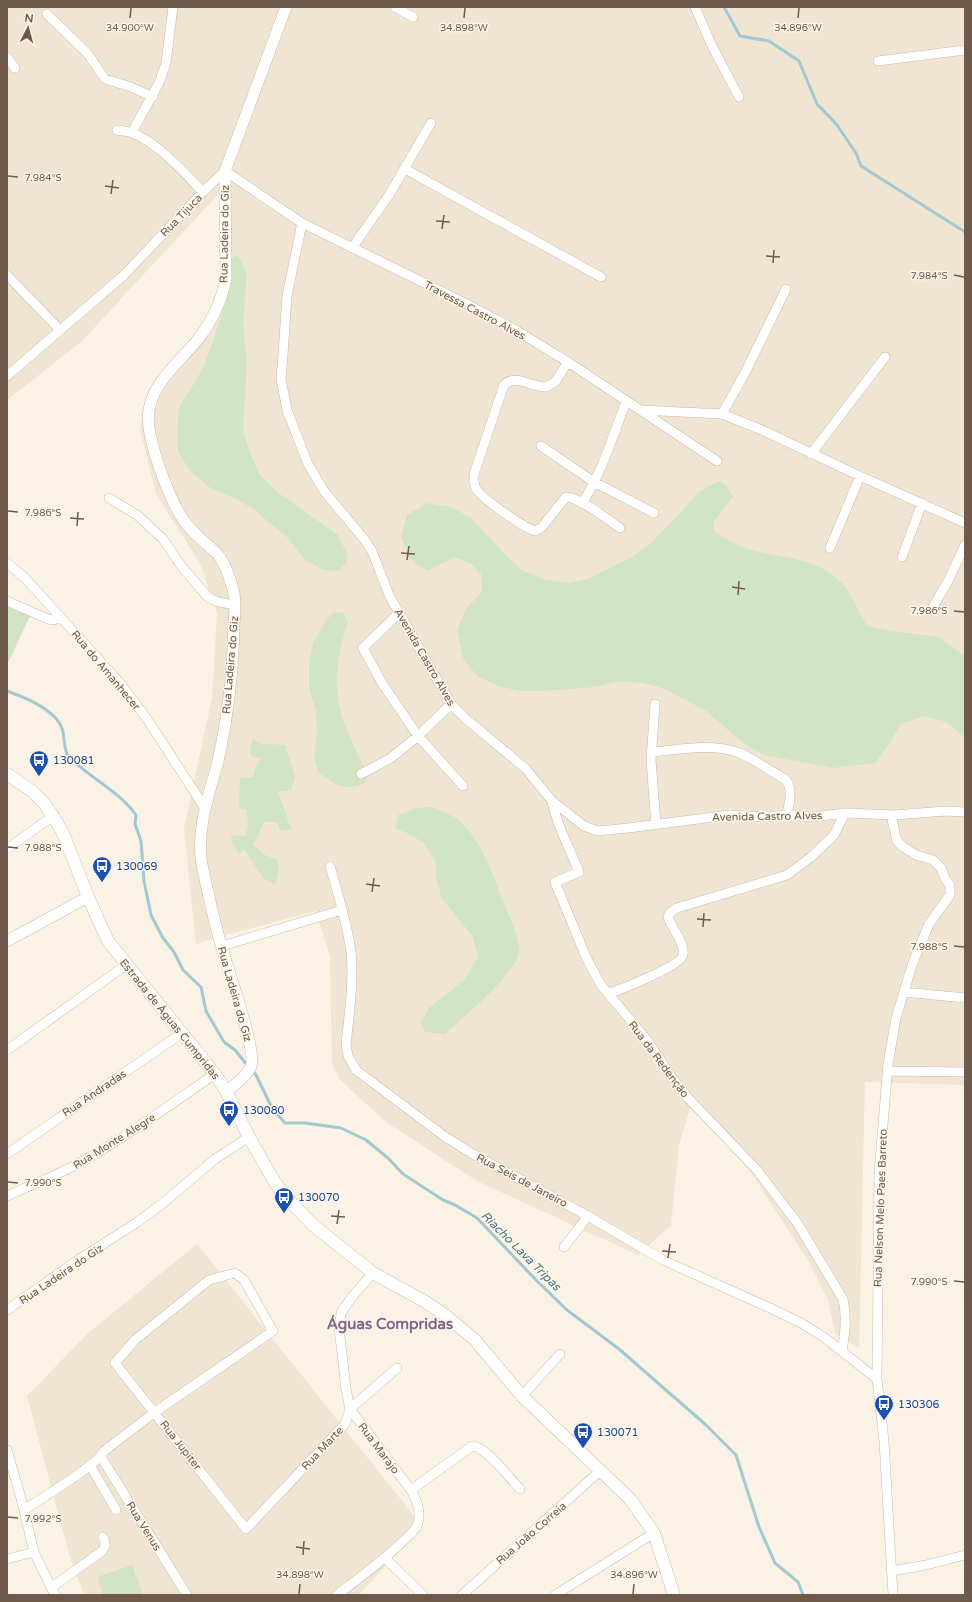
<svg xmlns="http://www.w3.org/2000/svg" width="972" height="1602" font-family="'Varela Round',sans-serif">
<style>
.residential{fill:#f0e4d3}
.green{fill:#d1e5c4}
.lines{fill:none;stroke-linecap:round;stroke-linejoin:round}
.stream{stroke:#a2c9d2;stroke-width:3}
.minor-casing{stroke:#c9baac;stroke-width:10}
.tertiary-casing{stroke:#c9baac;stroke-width:12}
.secondary-casing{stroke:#cebcad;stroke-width:13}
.minor{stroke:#fff;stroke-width:9}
.tertiary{stroke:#fff;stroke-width:11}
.secondary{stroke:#fff;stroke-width:12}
.ticks{fill:none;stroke:#6f5a4c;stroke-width:1.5}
.labels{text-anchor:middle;stroke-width:3;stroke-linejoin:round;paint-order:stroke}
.street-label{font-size:11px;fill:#6f5a4c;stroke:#fdf6ea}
.transit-label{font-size:11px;fill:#164399;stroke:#fdf6ea;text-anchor:start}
.water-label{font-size:12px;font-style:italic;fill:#497580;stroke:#fdf6ea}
.district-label{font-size:15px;font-weight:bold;fill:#7f658c;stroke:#fdf6ea}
.ticks-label{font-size:10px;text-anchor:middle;fill:#6f5a4c;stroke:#fdf6ea;stroke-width:3;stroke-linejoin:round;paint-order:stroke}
</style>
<rect width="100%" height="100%" fill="#faf2e4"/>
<path class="residential" d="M 7,7 L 965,7 L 965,1085 L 865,1082 L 859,1348 L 835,1334 L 828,1300 L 809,1262 L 741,1157 L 692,1102 L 679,1145 L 671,1225 L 638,1255 L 477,1181 L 386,1122 L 340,1080 L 332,1064 L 330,957 L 316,911 L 218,937 L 196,944 L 184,829 L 212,698 L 217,614 L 201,565 L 156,494 L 140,429 L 144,403 L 197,344 L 227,283 L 224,188 L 81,342 L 7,400 Z
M 197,1244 L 422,1526 L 359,1595 L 84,1595 L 69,1554 L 27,1396 L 87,1334 Z"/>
<path class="green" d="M 238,255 L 247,273 L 243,325 L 247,361 L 243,431 L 250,453 L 260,475 L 277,492 L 338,535 L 348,556 L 346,563 L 338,571 L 323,570 L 304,559 L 288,538 L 252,508 L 232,497 L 209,487 L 191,472 L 178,452 L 177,427 L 180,405 L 192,387 L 204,366 L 212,344 L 232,281 L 230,259 Z
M 719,481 L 726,485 L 733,497 L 713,523 L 714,531 C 720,535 726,539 733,543 C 769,560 812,552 843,584 C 850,591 861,616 867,626 L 891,631 L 939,637 L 965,656 L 965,738 L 947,722 L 924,716 L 901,724 L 889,744 L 875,763 L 833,768 L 764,755 L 743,743 L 706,711 L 665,689 L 643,683 L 619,681 L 596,687 L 543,691 L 520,691 L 498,686 L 477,676 L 463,658 L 457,631 L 465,610 L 482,592 L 481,574 L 470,563 L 454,557 L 428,571 L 417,565 L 410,558 L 401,537 L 407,515 L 427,503 L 451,507 L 471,518 L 506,555 L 523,571 L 546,580 L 569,583 L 588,579 L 630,558 L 650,544 L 683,510 L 698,492 Z
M 7,607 L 30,616 L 7,665 Z
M 335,612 L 344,613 L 348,622 C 341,644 335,668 337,692 C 340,721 355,749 368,775 L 364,784 C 342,791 336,785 318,772 L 314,757 L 317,734 L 316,711 L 309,688 L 309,664 L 313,642 L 328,618 Z
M 253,739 L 263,745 L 270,744 L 285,745 L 295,777 L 291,791 L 278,791 L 291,829 L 280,831 L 277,822 L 264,822 L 253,845 L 265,855 L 278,860 L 279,870 L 275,884 L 264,879 L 244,849 L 240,853 L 233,846 L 231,835 L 245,836 L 248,827 L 247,810 L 239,808 L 240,778 L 253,777 L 256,766 L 262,758 L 252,757 L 250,750 Z
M 433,807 C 442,812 456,816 462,823 C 485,847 493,876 505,906 C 509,918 521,938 519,952 C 515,976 463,1017 445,1034 L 425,1032 L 421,1022 L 429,1008 L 464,980 L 478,957 L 472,935 L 442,899 L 436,878 L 436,863 L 424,843 L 409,834 L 395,828 L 398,815 L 416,808 Z
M 132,1565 L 143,1595 L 103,1595 L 97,1577 Z"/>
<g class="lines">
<path class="stream" d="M 724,7 L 740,36 L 769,41 L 799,61 L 817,104 L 837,125 L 856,153 L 861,166 L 965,232
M 7,691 C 24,697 55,709 62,728 C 65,736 63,751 69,757 C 90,778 119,791 136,815 L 135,824 L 141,841 L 144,881 L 151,915 L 163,938 L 174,952 L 183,970 L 201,987 L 206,1011 L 224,1042 L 235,1050 L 248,1066
M 252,1070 L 256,1075 L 272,1108 L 285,1123 L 305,1123 L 341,1128 L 366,1140 L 388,1158 L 403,1174 L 443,1200 L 455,1205 L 477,1218 L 537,1281 L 567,1310 L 619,1349 L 706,1425 L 736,1455 L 759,1527 L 775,1563 L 798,1582 L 803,1595"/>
<g class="minor-casing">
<path id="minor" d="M 395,7 L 413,17
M 695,7 L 713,48 L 739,97
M 47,14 L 88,54 L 105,79 L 131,87 L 153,97
M 7,57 L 15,68
M 878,61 L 965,50
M 117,130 C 122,131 128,131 132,133 C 157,142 185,173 203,192
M 132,132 L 159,83 L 166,63 L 173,7
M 405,169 L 601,277
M 302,223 L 287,296 L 283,354 L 281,379 L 287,410 L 308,464 L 324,491 L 364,539 L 372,551 L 389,595 L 451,704 L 465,718 L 526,769 L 552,801 L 584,826 L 598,831 L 628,828 L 729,815 L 766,817 L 787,815 L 813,817 L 845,813 L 895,815 L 946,811 L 965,812
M 352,248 L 389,195 L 431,123
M 7,275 L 60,330
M 568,362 L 555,382 L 546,387 C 533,388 515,373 504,385 L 474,474 C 474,480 473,485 477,490 C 484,500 523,527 535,531 L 541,528 L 566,497 C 580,497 608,520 620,528
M 7,376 L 124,275 L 203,192 L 225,171 L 302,223 L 463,302 L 514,329 L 568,362 L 717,461
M 640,410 L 722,414 L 762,430 L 860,476 L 965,523
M 722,414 L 745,373 L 786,289
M 541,446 L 594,482 L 654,513
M 811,454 L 885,357
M 109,498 L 137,515 L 163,539 L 182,567 L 207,596 C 215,603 225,603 235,605
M 582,503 C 601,476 614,432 626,402
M 830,548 L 860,476
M 902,557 L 922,503
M 7,563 L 25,578 L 120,683 L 147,719 L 205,808
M 7,601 L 48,619 L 54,620 L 60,616
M 933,607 L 948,581 L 965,545
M 399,613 L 363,648 L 382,683 L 418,736 L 463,786
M 655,704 L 651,760 L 656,824
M 651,752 C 678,750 710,743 737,752 C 754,759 769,770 785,779 C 794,789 789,803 787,815
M 361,774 L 391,758 L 418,736 L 451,704
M 552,801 C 557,827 570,848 579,872 L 555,882 L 586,957 L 601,985 L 647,1040 L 673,1079 L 688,1098 L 757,1170 L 798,1224 L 843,1299 C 847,1317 845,1333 842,1351
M 891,815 L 897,841 L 903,847 L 916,855 L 933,860 L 941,868 L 945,879 L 950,885 L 950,895 L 929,924 L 912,965 L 896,1018 L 888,1064 L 879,1174 L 877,1379 L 884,1441 L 893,1595
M 7,849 L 53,816
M 330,866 C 338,894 347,923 351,952 C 354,983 349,1014 346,1045 L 348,1056 L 356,1070 L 444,1136 L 471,1153 L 588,1216 L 663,1260 L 770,1308 L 803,1324 L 825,1338 L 877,1379
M 222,946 L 342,910
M 904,992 L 965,998
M 609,994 C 622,988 680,967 683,955 C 685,942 672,929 668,917 L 670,913 L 677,908 L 787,875 L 811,857 L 834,835 L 845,813
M 7,1050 L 126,965
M 888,1071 L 965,1072
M 7,1154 L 182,1033
M 7,1196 C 35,1183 64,1173 90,1157 C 133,1132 174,1102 215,1074
M 564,1247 L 588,1216
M 7,1310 L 75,1262 L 136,1223 L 162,1204 L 215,1159 L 249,1137
M 522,1396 L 560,1354
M 7,1450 L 21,1498 L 34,1552 L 55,1595
M 101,1457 L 187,1595
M 90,1465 L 116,1510
M 411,1490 L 472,1446 C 486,1446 510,1479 520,1489
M 24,1510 C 41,1498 95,1467 104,1451 L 155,1412 L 273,1331 L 244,1280 L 235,1273 L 209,1280 L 136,1339 L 115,1363 L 246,1529 L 345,1424 L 350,1409 L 397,1368
M 385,1558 L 423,1595
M 7,1559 L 34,1552
M 891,1571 L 926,1565 L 965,1555
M 52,1587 L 101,1552 C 106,1547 106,1544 103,1537
M 337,1595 C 359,1578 380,1563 400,1544 C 406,1538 413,1533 417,1526 C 422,1513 417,1501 411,1490 L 350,1409 L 346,1389 L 339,1328 L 341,1313 L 351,1298 L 373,1273
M 462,1595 L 600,1471
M 555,1595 L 654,1533"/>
</g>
<g class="tertiary-casing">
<path id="tertiary" d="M 7,941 L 88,897
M 226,1091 C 235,1085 247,1076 251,1066 C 258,1052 223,956 218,934 C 212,912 207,888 202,865 C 196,829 209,795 218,761 C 228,717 233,669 234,624 C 235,614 236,604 234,593 C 231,581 226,566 219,556 C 217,553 213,550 210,547 C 201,540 192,531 185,522 C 170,502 144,434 149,410 C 153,381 182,360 199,338 C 212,321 222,299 226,278 L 225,171 L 286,7"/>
</g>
<g class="secondary-casing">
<path id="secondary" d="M 7,774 L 32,791 L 44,803 L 53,816 L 63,833 L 88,897 L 108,941 L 215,1074 L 226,1091 L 249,1137 L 274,1181 L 287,1198 L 314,1226 L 373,1273 L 424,1301 L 445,1315 L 474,1339 L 522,1396 L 630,1499 L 654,1533 L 674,1595"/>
</g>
<use href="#minor" class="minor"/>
<use href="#tertiary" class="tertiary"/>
<use href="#secondary" class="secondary"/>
</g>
<path class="ticks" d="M 130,18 L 131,8M 464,18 L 465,8M 798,18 L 799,8M 8,176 L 18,177M 105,186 L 119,188M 111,194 L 113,180M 436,221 L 450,222M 442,229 L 444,215M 766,256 L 780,257M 773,263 L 774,250M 954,275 L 964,277M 8,511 L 18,512M 70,518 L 84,519M 77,526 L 78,512M 401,553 L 415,554M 407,560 L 409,546M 732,587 L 745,589M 738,595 L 739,581M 954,611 L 964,612M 8,847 L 18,848M 366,884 L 380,886M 372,892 L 374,878M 697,919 L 711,920M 703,927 L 704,913M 954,946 L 964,947M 8,1182 L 18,1183M 331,1216 L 345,1217M 337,1224 L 339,1210M 662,1251 L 676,1252M 668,1258 L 670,1244M 954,1281 L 964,1282M 8,1517 L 18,1518M 296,1547 L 310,1549M 303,1555 L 304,1541M 299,1594 L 300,1584M 633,1594 L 634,1584"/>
<defs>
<g id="bus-pin" transform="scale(1)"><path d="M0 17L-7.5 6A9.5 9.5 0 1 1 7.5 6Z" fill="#1a4fb4" stroke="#fdf6ea"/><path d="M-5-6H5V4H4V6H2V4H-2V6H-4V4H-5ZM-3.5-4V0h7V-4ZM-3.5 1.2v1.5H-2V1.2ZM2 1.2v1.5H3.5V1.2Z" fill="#fff"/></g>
</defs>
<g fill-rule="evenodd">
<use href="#bus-pin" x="39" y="760"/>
<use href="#bus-pin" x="102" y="866"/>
<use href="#bus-pin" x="229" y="1110"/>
<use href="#bus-pin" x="284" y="1197"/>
<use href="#bus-pin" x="884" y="1404"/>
<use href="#bus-pin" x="583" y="1432"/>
</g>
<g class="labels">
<g class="street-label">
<text transform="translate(181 215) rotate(-46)" y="4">Rua Tijuca</text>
<text transform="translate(224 234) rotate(-89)" y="4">Rua Ladeira do Giz</text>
<text transform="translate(475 310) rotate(28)" y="4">Travessa Castro Alves</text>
<text transform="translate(425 657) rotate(60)" y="4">Avenida Castro Alves</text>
<text transform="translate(230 665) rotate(-85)" y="4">Rua Ladeira do Giz</text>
<text transform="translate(106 670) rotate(50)" y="4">Rua do Amanhecer</text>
<text transform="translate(767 816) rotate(-1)" y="4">Avenida Castro Alves</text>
<text transform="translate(235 994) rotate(74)" y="4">Rua Ladeira do Giz</text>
<text transform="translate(170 1019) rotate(51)" y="4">Estrada de Águas Cumpridas</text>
<text transform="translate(659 1059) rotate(53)" y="4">Rua da Redenção</text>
<text transform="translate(94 1093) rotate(-34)" y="4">Rua Andradas</text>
<text transform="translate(114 1141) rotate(-32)" y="4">Rua Monte Alegre</text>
<text transform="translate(522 1180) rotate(28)" y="4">Rua Seis de Janeiro</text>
<text transform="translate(880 1208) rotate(-88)" y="4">Rua Nelson Melo Paes Barreto</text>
<text transform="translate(61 1274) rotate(-34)" y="4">Rua Ladeira do Giz</text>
<text transform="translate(181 1445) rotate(52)" y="4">Rua Jupiter</text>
<text transform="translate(322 1448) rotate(-47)" y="4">Rua Marte</text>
<text transform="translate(379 1448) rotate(53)" y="4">Rua Marajo</text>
<text transform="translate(144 1526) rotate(58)" y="4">Rua Venus</text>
<text transform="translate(531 1533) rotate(-41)" y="4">Rua João Correia</text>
</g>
<g class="transit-label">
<text x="53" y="764">130081</text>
<text x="116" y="870">130069</text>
<text x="243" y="1114">130080</text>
<text x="298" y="1201">130070</text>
<text x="898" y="1408">130306</text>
<text x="597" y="1436">130071</text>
</g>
<g class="water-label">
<text transform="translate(521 1251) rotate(45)" y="4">Riacho Lava Tripas</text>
</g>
<g class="district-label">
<text x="390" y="1329">Águas Compridas</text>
</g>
</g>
<g class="ticks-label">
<text x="130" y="31">34.900°W</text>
<text x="464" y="31">34.898°W</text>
<text x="798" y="31">34.896°W</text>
<text x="43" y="181">7.984°S</text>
<text x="929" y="279">7.984°S</text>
<text x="43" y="516">7.986°S</text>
<text x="929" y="614">7.986°S</text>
<text x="43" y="851">7.988°S</text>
<text x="929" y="950">7.988°S</text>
<text x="43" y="1186">7.990°S</text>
<text x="929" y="1285">7.990°S</text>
<text x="43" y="1522">7.992°S</text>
<text x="300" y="1578">34.898°W</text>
<text x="634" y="1578">34.896°W</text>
</g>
<rect width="972" height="1602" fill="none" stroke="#6f5a4c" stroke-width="16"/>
<g transform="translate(28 28) rotate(6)" stroke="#fdf6ea" stroke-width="3" paint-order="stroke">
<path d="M0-3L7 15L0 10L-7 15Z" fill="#6f5a4c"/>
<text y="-6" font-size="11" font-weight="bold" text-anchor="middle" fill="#6f5a4c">N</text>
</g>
</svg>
